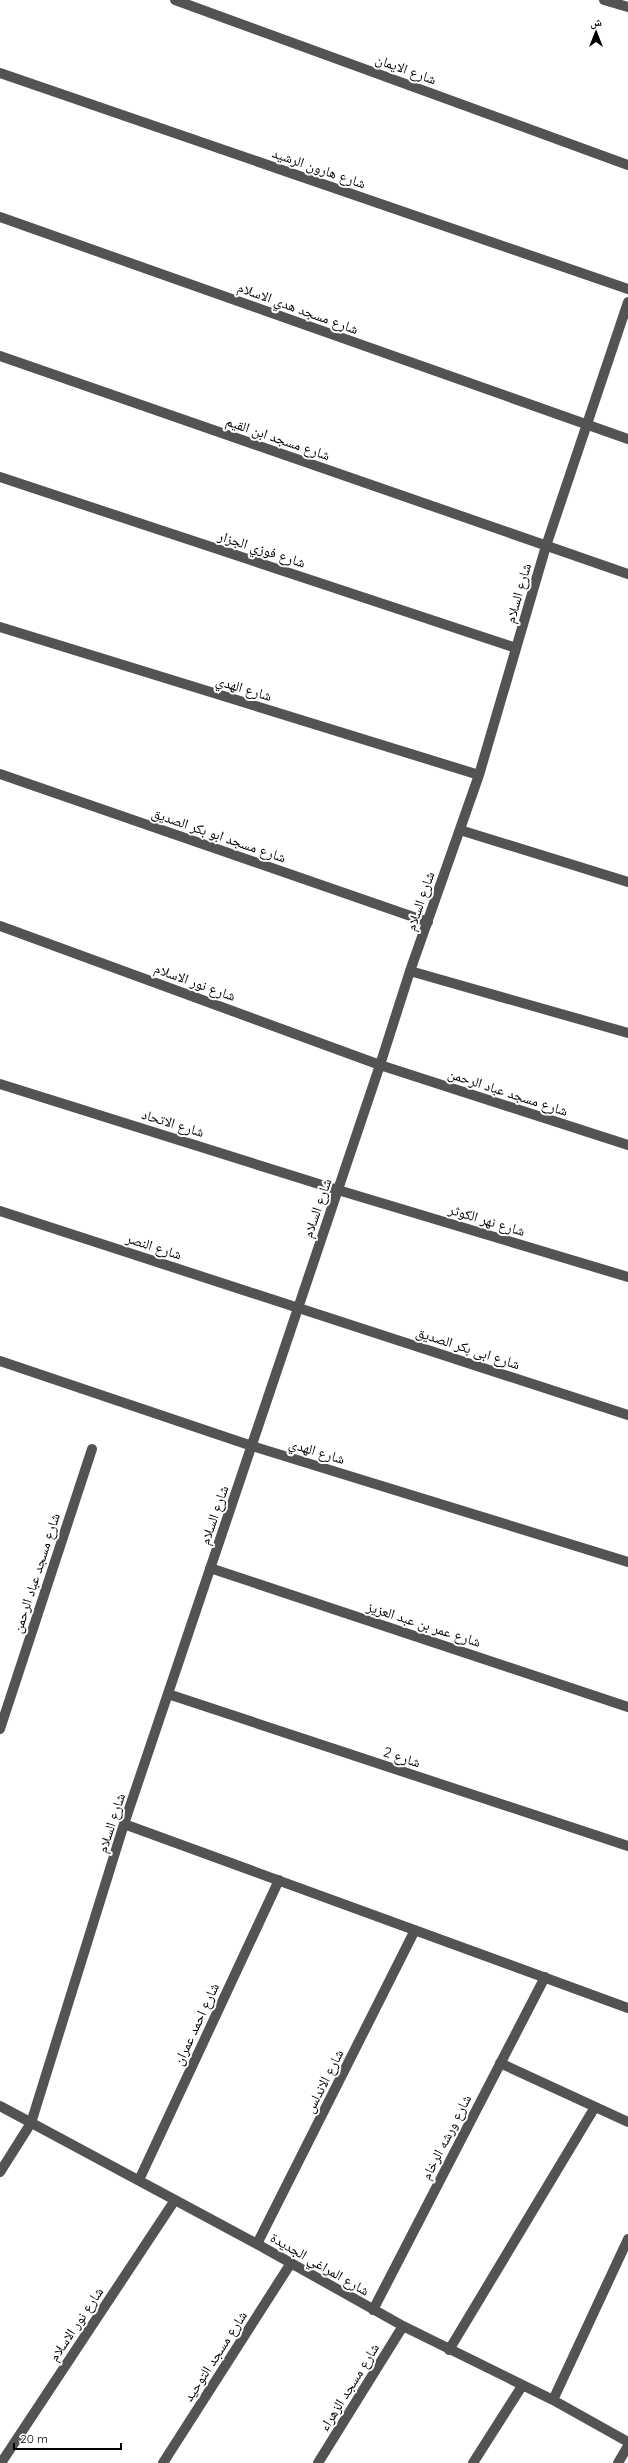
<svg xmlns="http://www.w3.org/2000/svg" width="628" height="2463" font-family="Quicksand,'Noto Naskh Arabic',sans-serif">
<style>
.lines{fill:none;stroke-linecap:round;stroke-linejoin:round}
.minor{stroke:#535353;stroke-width:10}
.labels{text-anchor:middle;stroke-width:4;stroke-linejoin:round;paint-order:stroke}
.street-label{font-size:14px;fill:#000;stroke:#fff}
</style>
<rect width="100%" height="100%" fill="#fff"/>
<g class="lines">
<path class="minor" d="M 175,0 L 628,165
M 604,0 L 628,7
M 0,73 L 628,289
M 0,217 L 628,439
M 0,356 L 628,574
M 0,477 L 516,648
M 0,627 L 479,775
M 0,774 L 428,922
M 460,830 L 628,882
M 0,926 L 380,1065 L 628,1145
M 410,971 L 628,1033
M 0,1084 L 338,1190 L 628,1277
M 0,1211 L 628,1415
M 0,1361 L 252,1446 L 628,1562
M 210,1568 L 628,1707
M 168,1694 L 628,1846
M 0,1729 L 92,1449
M 124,1824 L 628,2008
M 500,2063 L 628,2122
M 0,2106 L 257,2244 L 403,2326 L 553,2400 L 628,2442
M 0,2172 L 31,2123 L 124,1824 L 380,1065 L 410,971 L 479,775 L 546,546 L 628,302
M 139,2180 L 279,1880
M 257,2244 L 415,1930
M 373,2310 L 545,1977
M 449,2350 L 595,2107
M 553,2400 L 628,2239
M 1,2463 L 175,2200
M 163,2463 L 291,2263
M 318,2463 L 403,2326
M 473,2463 L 522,2386
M 618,2463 L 628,2446"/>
</g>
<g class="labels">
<g class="street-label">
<text transform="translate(406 69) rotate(20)" y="5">شارع الايمان</text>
<text transform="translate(319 168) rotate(19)" y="5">شارع هارون الرشيد</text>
<text transform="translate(298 308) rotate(20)" y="5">شارع مسجد هدي الاسلام</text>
<text transform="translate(278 438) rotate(19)" y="5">شارع مسجد ابن القيم</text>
<text transform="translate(262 549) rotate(18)" y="5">شارع فوزي الجزار</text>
<text transform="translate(518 593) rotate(-74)" y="5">شارع السلام</text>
<text transform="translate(244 688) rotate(17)" y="5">شارع الهدي</text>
<text transform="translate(219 835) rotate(19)" y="5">شارع مسجد ابو بكر الصديق</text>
<text transform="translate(420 901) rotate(-71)" y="5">شارع السلام</text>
<text transform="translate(195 982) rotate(20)" y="5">شارع نور الاسلام</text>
<text transform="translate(508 1092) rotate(18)" y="5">شارع مسجد عباد الرحمن</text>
<text transform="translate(173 1123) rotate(17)" y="5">شارع الاتحاد</text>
<text transform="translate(317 1208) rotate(-71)" y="5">شارع السلام</text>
<text transform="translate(487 1220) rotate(17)" y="5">شارع نهر الكوثر</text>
<text transform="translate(154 1246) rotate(18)" y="5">شارع النصر</text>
<text transform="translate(468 1348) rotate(18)" y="5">شارع ابى بكر الصديق</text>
<text transform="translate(317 1451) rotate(17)" y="5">شارع الهدي</text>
<text transform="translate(214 1515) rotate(-71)" y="5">شارع السلام</text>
<text transform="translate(36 1573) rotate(-72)" y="5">شارع مسجد عباد الرحمن</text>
<text transform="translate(424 1624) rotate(18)" y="5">شارع عمر بن عبد العزيز</text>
<text transform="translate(402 1757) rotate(18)" y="5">شارع 2</text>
<text transform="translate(111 1823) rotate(-72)" y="5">شارع السلام</text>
<text transform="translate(196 2024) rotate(-65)" y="5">شارع احمد عمران</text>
<text transform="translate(324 2081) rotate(-63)" y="5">شارع الاندلس</text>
<text transform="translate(446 2137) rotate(-63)" y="5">شارع ورشه الرخام</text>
<text transform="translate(320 2264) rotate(30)" y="5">شارع المراغي الجديدة</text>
<text transform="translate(76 2324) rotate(-56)" y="5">شارع نور الاسلام</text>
<text transform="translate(215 2356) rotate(-57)" y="5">شارع مسجد التوحيد</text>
<text transform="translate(349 2387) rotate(-58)" y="5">شارع مسجد الزهراء</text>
</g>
</g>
<g transform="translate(596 32)" stroke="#ffffff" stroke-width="3" paint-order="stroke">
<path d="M0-3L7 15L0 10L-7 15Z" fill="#000000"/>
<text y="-6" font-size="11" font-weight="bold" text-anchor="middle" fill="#000000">ش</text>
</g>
<path d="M14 2443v6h107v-6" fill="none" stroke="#000000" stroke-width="2"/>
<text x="20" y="2443" font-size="12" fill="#000000" stroke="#ffffff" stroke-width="3" paint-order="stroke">20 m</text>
</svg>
